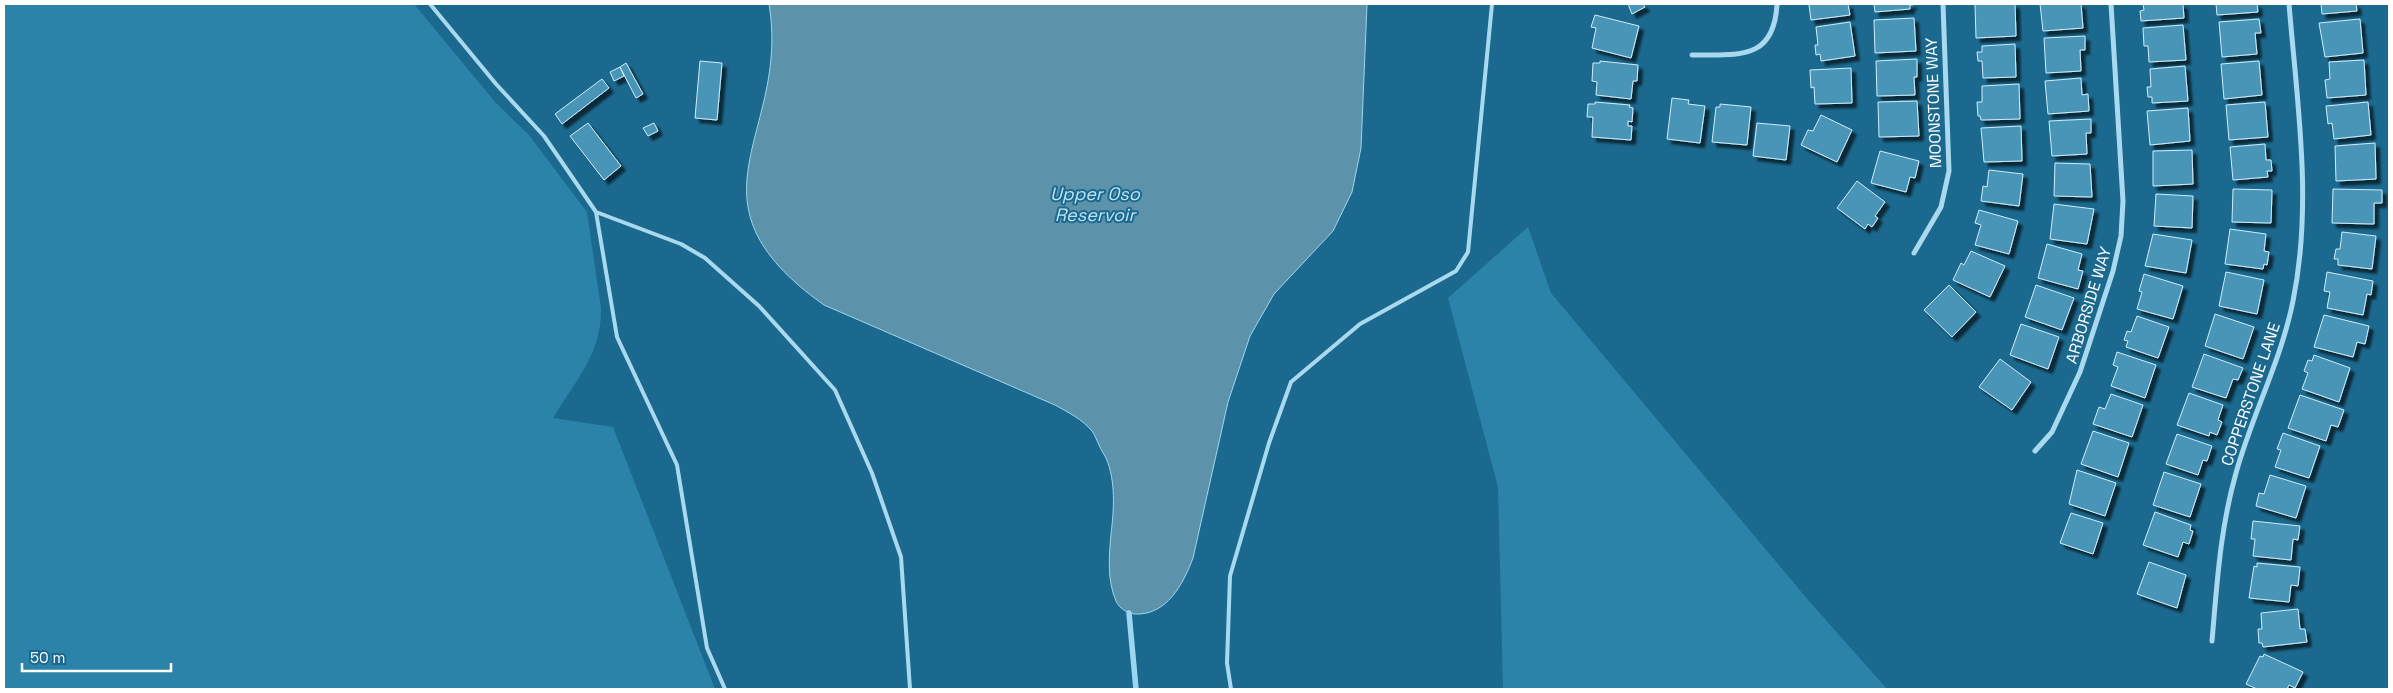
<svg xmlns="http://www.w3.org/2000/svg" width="2393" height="693" font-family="'Space Grotesk',sans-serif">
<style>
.green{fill:#2b83aa}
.water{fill:#5d92ab;stroke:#9cd7f0}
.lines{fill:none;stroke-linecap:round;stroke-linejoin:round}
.stream{stroke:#9cd7f0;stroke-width:5.5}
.building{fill:#4895b8;stroke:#cfedfa;filter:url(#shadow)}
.service{stroke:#a9d9ee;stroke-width:4}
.minor{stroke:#a9d9ee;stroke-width:5}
.labels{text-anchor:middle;stroke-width:4;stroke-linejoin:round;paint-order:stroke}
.street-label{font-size:16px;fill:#fff;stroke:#1b698e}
.water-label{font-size:18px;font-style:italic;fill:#bce4f6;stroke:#1b698e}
</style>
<defs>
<filter id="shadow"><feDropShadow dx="4.5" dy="4.5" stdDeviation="1" flood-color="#0009"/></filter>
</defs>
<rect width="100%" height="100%" fill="#1b698e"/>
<path class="green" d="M 4,4 L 414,4 L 496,103 L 529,135 L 587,212 L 601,308 C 602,354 575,381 553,418 L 613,427 L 715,689 L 4,689 Z
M 1528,227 L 1551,293 L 1809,601 L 1887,689 L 1503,689 L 1498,487 L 1448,298 Z"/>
<path class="water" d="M 769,4 L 1367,4 L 1361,148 L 1352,192 L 1333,231 L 1274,294 L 1250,336 L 1228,402 L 1193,558 C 1183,584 1167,616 1134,614 C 1127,613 1119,608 1116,601 C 1107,580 1109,557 1111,534 C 1114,510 1116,481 1106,458 C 1104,454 1101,450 1099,445 C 1097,441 1095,435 1092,431 C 1083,420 1068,412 1055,405 L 824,305 C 675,199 791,136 769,4 Z"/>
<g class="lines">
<path class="stream" d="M 1129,613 L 1136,689"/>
</g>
<path class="building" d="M 1628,4 L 1643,4 L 1645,7 L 1632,14 Z
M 1807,4 L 1848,4 L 1850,15 L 1811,20 L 1809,5 Z
M 1874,4 L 1913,4 L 1913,5 L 1910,5 L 1910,9 L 1875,12 Z
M 1975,4 L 2015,4 L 2016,36 L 1976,38 Z
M 2040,4 L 2081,4 L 2083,28 L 2043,31 Z
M 2143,4 L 2183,4 L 2184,18 L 2141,21 L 2140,11 L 2144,10 Z
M 2216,4 L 2257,4 L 2258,12 L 2217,15 Z
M 2321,4 L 2356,4 L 2357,11 L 2322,14 Z
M 1595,15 L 1639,26 L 1631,58 L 1592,48 L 1596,28 L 1591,27 Z
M 1914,18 L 1916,51 L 1875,53 L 1874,20 Z
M 2259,19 L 2261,33 L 2255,33 L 2257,54 L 2222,57 L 2219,22 Z
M 2360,19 L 2363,53 L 2325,57 L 2319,23 Z
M 1850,22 L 1855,56 L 1821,61 L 1820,54 L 1816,55 L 1815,45 L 1818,45 L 1816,27 Z
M 2183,25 L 2186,60 L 2149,62 L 2148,46 L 2144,46 L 2143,28 Z
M 2085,36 L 2085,50 L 2080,50 L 2081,71 L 2046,73 L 2044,38 Z
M 2015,44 L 2016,77 L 1983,78 L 1982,61 L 1978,61 L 1977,52 L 1982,52 L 1982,46 Z
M 1917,59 L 1917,77 L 1914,77 L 1915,95 L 1877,96 L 1876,61 Z
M 2364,60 L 2366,95 L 2327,98 L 2325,80 L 2330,79 L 2329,62 Z
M 700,61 L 722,63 L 717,120 L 695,118 Z
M 1600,61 L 1638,65 L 1637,81 L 1633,81 L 1631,99 L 1596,95 L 1597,82 L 1592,81 L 1593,63 L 1600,63 Z
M 2259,61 L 2262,95 L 2224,99 L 2221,64 Z
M 626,63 L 643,94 L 636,98 L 620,67 Z
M 2185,66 L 2188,101 L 2152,103 L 2152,97 L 2148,97 L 2147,87 L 2151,87 L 2150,69 Z
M 620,67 L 624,76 L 614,81 L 610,72 Z
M 1851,68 L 1852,103 L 1815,104 L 1814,87 L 1811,88 L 1810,70 Z
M 2081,78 L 2082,95 L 2088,94 L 2089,111 L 2048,114 L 2045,81 Z
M 602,79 L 609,88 L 562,124 L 555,114 Z
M 2019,84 L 2020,119 L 1981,120 L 1980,116 L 1978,116 L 1977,102 L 1982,102 L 1982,86 Z
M 1672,98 L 1689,100 L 1688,104 L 1705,106 L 1700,143 L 1667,139 Z
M 1917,101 L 1919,136 L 1879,137 L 1878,102 Z
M 1595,102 L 1630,105 L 1629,107 L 1633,108 L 1632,122 L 1628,121 L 1628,126 L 1632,126 L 1631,140 L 1592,137 L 1593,117 L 1587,117 L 1588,104 L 1595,104 Z
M 2265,102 L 2268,137 L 2229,140 L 2226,105 Z
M 2368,102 L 2371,135 L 2334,139 L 2332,123 L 2328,124 L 2326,106 Z
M 1720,104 L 1751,107 L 1747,145 L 1712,142 L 1716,107 L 1720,107 Z
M 2188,108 L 2190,141 L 2150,145 L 2147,111 Z
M 1821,115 L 1852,130 L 1837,162 L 1801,145 L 1808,130 L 1813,131 Z
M 2091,119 L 2091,133 L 2086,133 L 2087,154 L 2052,156 L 2049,121 Z
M 588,123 L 621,166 L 604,180 L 570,136 Z
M 654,123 L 658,131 L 648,136 L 643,128 Z
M 1757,123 L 1790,126 L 1786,160 L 1753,156 Z
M 2021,126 L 2022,161 L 1984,162 L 1981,128 Z
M 2375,143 L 2376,179 L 2336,181 L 2335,146 Z
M 2265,144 L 2266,160 L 2271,160 L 2272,171 L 2267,171 L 2268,177 L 2233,180 L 2230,147 Z
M 2192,150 L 2193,184 L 2153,186 L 2153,151 Z
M 1880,151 L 1919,161 L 1915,178 L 1910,177 L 1906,192 L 1871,183 Z
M 2055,163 L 2090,164 L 2092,197 L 2054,196 Z
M 1989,170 L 2023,174 L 2019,206 L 1981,201 L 1983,186 L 1987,187 Z
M 1857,181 L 1885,202 L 1875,216 L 1878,218 L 1872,227 L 1868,224 L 1865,229 L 1837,208 Z
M 2233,189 L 2272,190 L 2271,223 L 2232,222 Z
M 2333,189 L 2382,190 L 2382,203 L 2374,203 L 2374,224 L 2332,223 Z
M 2156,194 L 2193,196 L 2192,228 L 2154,226 Z
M 2054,204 L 2094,209 L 2087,244 L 2050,239 Z
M 1979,210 L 2018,221 L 2009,254 L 1975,245 L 1981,225 L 1975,223 Z
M 2230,229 L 2266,234 L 2264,251 L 2269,252 L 2267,265 L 2264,264 L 2263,269 L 2225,264 Z
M 2342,232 L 2376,236 L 2372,269 L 2338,265 L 2338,259 L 2334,259 L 2336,249 L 2340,249 Z
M 2153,234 L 2192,240 L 2186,273 L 2145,266 Z
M 2047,244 L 2082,254 L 2078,270 L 2083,271 L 2078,289 L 2038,278 Z
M 1971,251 L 2005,266 L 1990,297 L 1953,280 L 1961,263 L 1964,265 Z
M 2226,272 L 2264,280 L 2257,314 L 2219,306 Z
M 2327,272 L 2373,281 L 2371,295 L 2367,294 L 2363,315 L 2327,308 L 2330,292 L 2324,291 Z
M 2144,274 L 2183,286 L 2173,319 L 2137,309 L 2142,292 L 2139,291 Z
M 1949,285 L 1976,312 L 1952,337 L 1924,310 Z
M 2036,285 L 2074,298 L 2062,330 L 2025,317 Z
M 2215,314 L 2254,327 L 2243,359 L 2205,346 Z
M 2324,315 L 2369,326 L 2365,344 L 2357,342 L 2353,357 L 2314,347 Z
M 2137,316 L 2169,327 L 2158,358 L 2126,347 L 2128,341 L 2124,340 L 2127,331 L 2131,332 Z
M 2021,324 L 2059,337 L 2048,369 L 2010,355 Z
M 2117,352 L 2156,365 L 2145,398 L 2111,386 L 2118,367 L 2113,365 Z
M 2204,354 L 2243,368 L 2238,380 L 2233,379 L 2226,398 L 2192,387 Z
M 2314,355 L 2350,368 L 2339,402 L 2302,389 L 2308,373 L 2304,371 L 2308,360 L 2312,361 Z
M 2000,359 L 2031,382 L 2012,410 L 1979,387 Z
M 2189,393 L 2223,405 L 2218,420 L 2222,422 L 2217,435 L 2210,432 L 2209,436 L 2177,425 Z
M 2111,394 L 2143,405 L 2132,437 L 2093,424 L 2099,407 L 2105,409 Z
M 2300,395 L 2344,410 L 2338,427 L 2331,425 L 2326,441 L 2288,428 Z
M 2093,431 L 2129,443 L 2118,477 L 2081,464 Z
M 2283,433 L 2320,446 L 2309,478 L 2275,467 L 2281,450 L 2277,449 Z
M 2177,434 L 2212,446 L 2207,461 L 2203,460 L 2198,475 L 2166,464 Z
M 2077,470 L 2116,483 L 2105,516 L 2069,504 Z
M 2164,472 L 2201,484 L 2190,517 L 2153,505 Z
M 2270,475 L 2306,486 L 2296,518 L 2256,506 L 2259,493 L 2264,494 Z
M 2155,512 L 2191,525 L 2190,530 L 2193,531 L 2189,544 L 2183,542 L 2178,557 L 2143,545 Z
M 2071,513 L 2103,523 L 2093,554 L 2060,543 Z
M 2253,521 L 2300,526 L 2298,540 L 2293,539 L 2291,560 L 2253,556 L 2255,539 L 2251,539 Z
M 2149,562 L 2186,575 L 2177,608 L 2137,594 Z
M 2257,563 L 2300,567 L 2298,586 L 2291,585 L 2289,602 L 2249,598 L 2254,566 L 2257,567 Z
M 2298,609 L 2300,629 L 2305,629 L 2307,642 L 2263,647 L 2262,643 L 2259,643 L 2258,629 L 2262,629 L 2261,613 Z
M 2264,654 L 2303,672 L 2295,688 L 2289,685 L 2287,689 L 2257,689 L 2246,684 L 2260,656 L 2263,657 Z"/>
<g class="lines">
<path class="service" d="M 430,4 L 496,84 L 544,136 L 596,212 L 681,244 L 705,258 L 759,306 L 835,390 L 872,473 L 901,557 L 910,689
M 596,212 L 617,337 L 677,465 L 707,648 L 725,689
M 1231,689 L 1227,663 L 1230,576 L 1269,443 L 1291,382 L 1360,324 L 1456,271 L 1468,252 L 1492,4"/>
<path class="minor" d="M 1692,55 C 1737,54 1774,62 1777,4
M 1914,253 L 1941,207 L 1949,171 L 1943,4
M 2035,451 L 2052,432 L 2080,372 L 2113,271 L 2121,236 L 2123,201 L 2111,4
M 2212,641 C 2217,584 2220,529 2236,473 C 2252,415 2281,361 2293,301 C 2313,203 2297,102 2289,4"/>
</g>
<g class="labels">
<g class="street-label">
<text transform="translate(1933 103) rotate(-92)" y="6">MOONSTONE WAY</text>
<text transform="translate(2088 305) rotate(-73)" y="6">ARBORSIDE WAY</text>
<text transform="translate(2250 394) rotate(-71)" y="6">COPPERSTONE LANE</text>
</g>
<g class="water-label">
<text x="1095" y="200">Upper Oso<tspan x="1095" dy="21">Reservoir</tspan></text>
</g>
</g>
<rect width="2393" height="693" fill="none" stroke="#ffffff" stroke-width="10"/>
<path d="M22 663v8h149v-8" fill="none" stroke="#ffffff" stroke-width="2.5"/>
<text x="30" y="663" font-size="15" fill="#ffffff" stroke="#1b698e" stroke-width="4" paint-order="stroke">50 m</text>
</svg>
